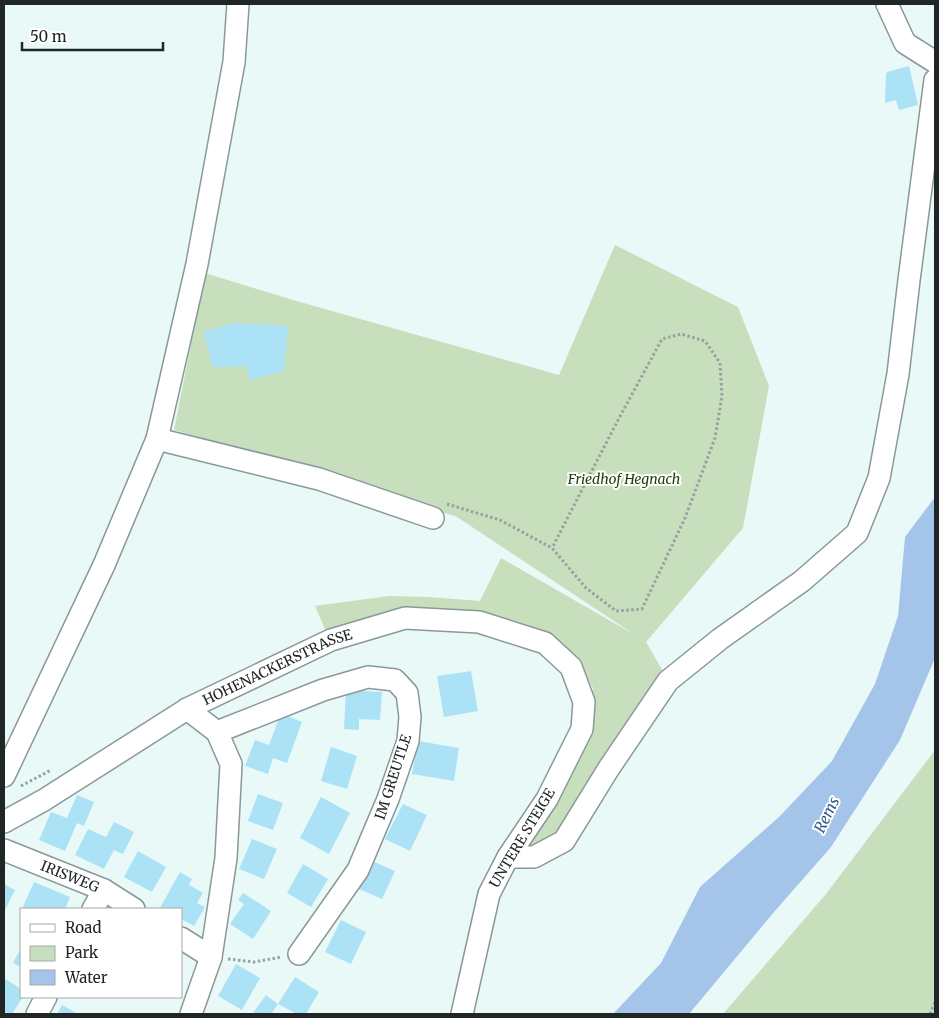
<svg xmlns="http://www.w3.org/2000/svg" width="939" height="1018" font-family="Merriweather,serif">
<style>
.green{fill:#c7dfbd}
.water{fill:#a4c5e9}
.building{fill:#ace2f5}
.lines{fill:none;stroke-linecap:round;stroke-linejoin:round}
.minor-casing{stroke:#8a9998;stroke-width:24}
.path{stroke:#96a2a2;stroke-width:3;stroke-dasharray:2.5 2.5;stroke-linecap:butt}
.minor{stroke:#fff;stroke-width:21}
.labels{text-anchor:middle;stroke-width:4;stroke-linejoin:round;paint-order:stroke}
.park-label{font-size:14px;font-style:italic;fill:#1b3e06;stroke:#fff}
.street-label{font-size:14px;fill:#202626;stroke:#fff}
.water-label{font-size:15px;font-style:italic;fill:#2a5987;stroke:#fff}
</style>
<rect width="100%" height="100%" fill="#e9f9f8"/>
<path class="green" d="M 615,245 L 738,307 L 769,386 L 743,528 L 646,642 L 667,678 L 557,833 L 513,854 L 589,728 L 593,688 L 581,666 L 493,619 L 328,636 L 315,606 L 389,596 L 428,597 L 480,601 L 501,558 L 635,635 L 457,517 L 332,476 L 174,430 L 205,273 L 293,300 L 559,375 Z
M 935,750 L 935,1014 L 723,1014 L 826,894 Z"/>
<path class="water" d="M 935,497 L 935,658 L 900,740 L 831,847 L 774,912 L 689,1014 L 613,1014 L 661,963 L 700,887 L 780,816 L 832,761 L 875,684 L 898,616 L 905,537 Z"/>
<path class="building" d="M 909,66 L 918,105 L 899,110 L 896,100 L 885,103 L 886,73 L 890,71 Z
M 233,323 L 288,326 L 284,371 L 250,380 L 247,366 L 212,367 L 204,332 Z
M 471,671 L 478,711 L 444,717 L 437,676 Z
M 346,690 L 382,692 L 380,720 L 359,719 L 359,730 L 344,729 Z
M 281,713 L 302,722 L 287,763 L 273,758 L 268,774 L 245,766 L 255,740 L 269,745 Z
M 418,741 L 459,748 L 454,781 L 412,774 Z
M 331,747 L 357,756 L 347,789 L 321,781 Z
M 258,794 L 283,803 L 273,830 L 248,821 Z
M 77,795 L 94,802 L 84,826 L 77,823 L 65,851 L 39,840 L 51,812 L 67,818 Z
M 321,797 L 350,813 L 329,854 L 300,838 Z
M 403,804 L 427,815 L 410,851 L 385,839 Z
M 114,822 L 134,832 L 123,854 L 114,850 L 104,869 L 75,855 L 88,829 L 106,837 Z
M 252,839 L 277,849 L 264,879 L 239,869 Z
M 138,851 L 166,867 L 152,892 L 124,877 Z
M 372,861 L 395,871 L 382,899 L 359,889 Z
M 303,864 L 328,879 L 311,907 L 287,893 Z
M 180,872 L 192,879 L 189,885 L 203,893 L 197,903 L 205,907 L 194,926 L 181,919 L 181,909 L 163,909 L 160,908 Z
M 34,882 L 70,897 L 65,909 L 22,909 Z
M 4,884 L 15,890 L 4,912 Z
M 243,893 L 271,911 L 253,939 L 230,924 L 244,904 L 238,900 Z
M 341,920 L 366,932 L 351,964 L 325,952 Z
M 21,948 L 21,967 L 13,963 Z
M 236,964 L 260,978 L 242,1010 L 218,996 Z
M 295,977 L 319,992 L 306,1014 L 297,1014 L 278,1004 Z
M 4,978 L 21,989 L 21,997 L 23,997 L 12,1014 L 4,1014 Z
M 266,995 L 278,1004 L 271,1014 L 256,1014 L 253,1013 Z
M 62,1005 L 78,1014 L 57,1014 Z"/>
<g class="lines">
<g class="minor-casing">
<g id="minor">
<path d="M 887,4 L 905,43 L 935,62"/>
<path d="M 157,439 L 319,479 L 433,518"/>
<path d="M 187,709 L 217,732 L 231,764 L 226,858 L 211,957 L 191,1014"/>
<path d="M 217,732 L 323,690 L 368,677 L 395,680 L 407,693 L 410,717 L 408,741 L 388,799 L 358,870 L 299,954"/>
<path d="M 4,776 L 104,565 L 157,439 L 197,264 L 234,62 L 238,4"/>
<path id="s1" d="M 4,822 L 44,800 L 187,709 L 331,640 L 405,618 L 479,622 L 545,643 L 571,667 L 584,702 L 582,729 L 547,799 L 508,857 L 489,894 L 462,1014"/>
<path id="s2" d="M 4,850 L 104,890 L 134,909"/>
<path d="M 508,857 L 534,857 L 564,841 L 609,768 L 668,681 L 720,639 L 802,581 L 857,533 L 879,478 L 898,374 L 909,280 L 935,80"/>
<path d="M 93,909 L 104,890"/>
<path d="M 181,938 L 211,957"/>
<path d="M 37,1014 L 46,997"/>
</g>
</g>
<path class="path" d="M 447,504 L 500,520 L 552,548 L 586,588 L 616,611 L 642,609 L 685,518 L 715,438 L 722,396 L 720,363 L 705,341 L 681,334 L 662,339 L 617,422 L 552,548
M 21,786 L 51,770
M 228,959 L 254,962 L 282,957
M 930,1014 L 935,1002"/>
<use href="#minor" class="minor"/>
</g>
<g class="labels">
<g class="park-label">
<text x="624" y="484">Friedhof Hegnach</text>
</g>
<g class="street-label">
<text dy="5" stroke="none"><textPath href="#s1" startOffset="315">HOHENACKERSTRASSE</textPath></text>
<text transform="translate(393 777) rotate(-72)" y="5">IM GREUTLE</text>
<text transform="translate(522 838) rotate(-59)" y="5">UNTERE STEIGE</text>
<text dy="5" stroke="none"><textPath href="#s2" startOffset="71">IRISWEG</textPath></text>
</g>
<g class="water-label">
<text transform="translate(827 815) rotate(-64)" y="5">Rems</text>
</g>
</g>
<rect width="939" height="1018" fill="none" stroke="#202626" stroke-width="10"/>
<rect x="20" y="908" width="162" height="90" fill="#ffffff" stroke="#a6a8a8"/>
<rect x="30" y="924" width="25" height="8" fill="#ffffff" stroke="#a6a8a8"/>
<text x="65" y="933" font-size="15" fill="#202626">Road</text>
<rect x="30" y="946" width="25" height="15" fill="#c7dfbd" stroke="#a6a8a8"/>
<text x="65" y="958" font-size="15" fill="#202626">Park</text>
<rect x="30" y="970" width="25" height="15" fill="#a4c5e9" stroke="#a6a8a8"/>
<text x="65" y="983" font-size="15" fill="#202626">Water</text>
<path d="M22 42v8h141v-8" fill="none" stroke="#202626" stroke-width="2.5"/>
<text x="30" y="42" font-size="15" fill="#202626" stroke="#ffffff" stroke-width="4" paint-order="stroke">50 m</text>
</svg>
